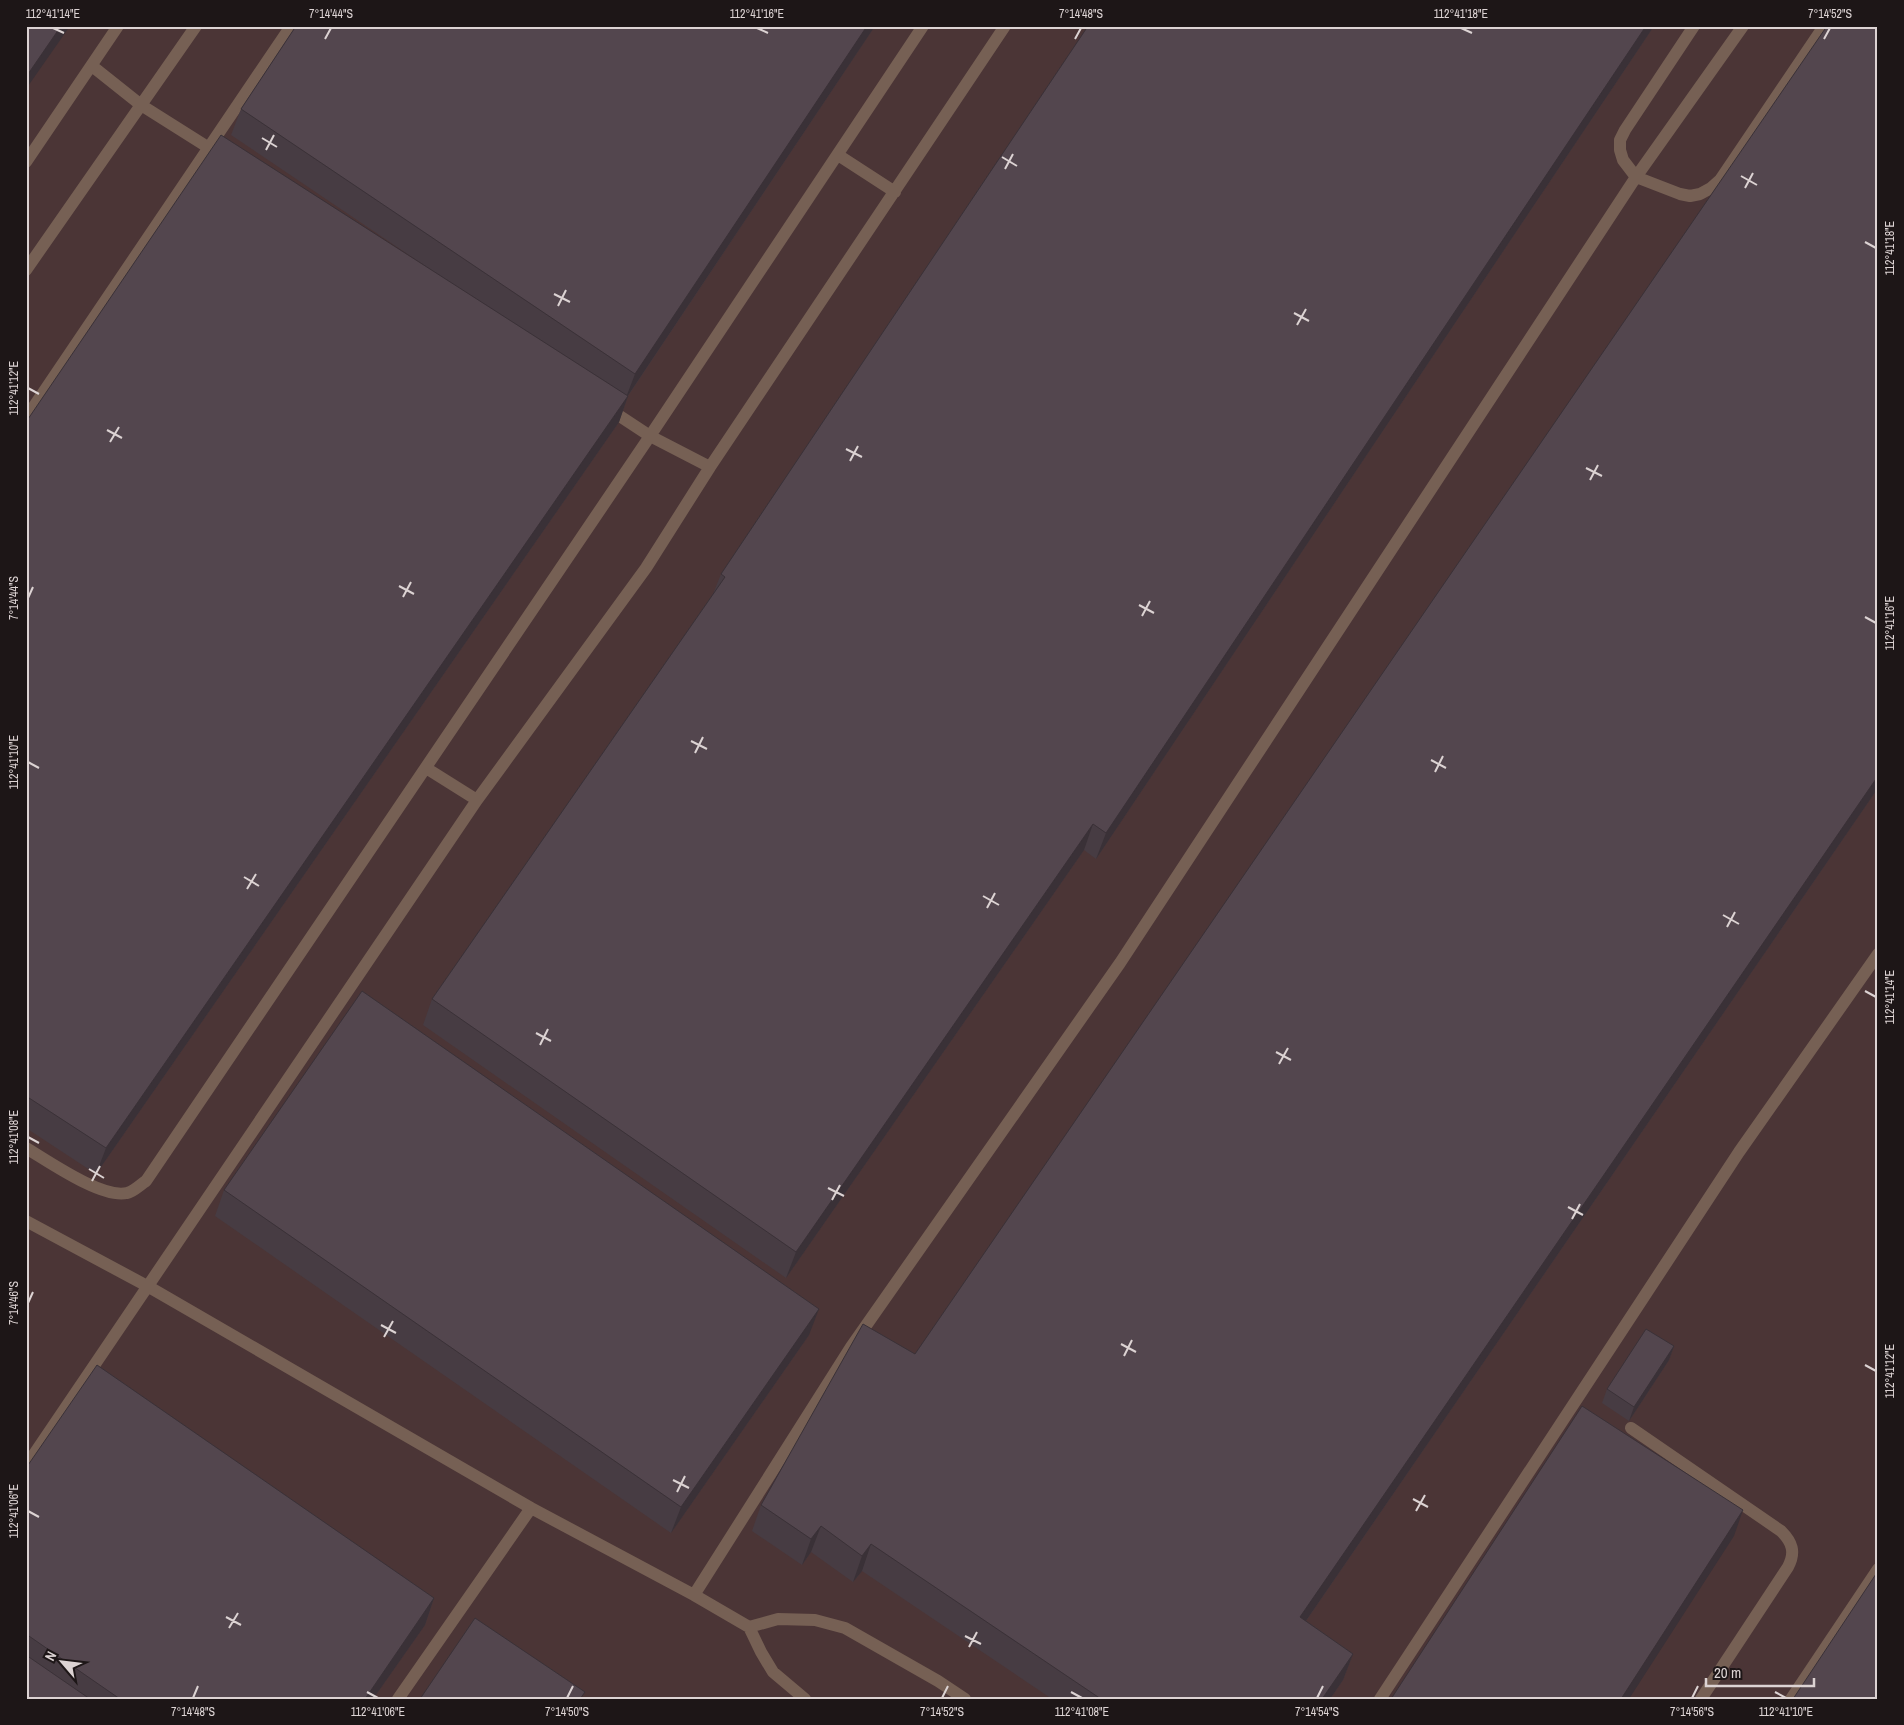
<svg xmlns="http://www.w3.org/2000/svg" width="1904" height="1725" font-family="'Archivo Narrow',sans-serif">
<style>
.built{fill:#4b3536}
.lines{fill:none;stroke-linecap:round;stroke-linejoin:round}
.service{stroke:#766054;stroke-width:12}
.wall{fill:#473c43}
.shaded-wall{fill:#3a3137}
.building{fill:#53464e;stroke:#3a3137}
.ticks{fill:none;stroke:#dcd3d3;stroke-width:2}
.neatline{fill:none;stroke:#dcd3d3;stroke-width:2}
.ticks-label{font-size:12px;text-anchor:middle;fill:#dcd3d3}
</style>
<rect width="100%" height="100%" fill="#3b2c2d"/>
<path class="built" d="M 26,26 L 1878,26 L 1878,1699 L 26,1699 Z"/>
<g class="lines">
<path class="service" d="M 1694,26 L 1625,130 L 1620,140 L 1620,150 L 1623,160 L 1636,177 L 1680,194 L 1690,196 L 1700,194 L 1711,188 L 1720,180 L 1824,26
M 92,66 L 141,105 L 225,158
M 838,155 L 895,192
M 26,162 L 118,26
M 26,270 L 196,26
M 606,407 L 650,436 L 710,467
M 26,418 L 291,26
M 426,768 L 477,800
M 26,1148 C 48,1161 102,1199 127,1193 C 133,1192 141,1184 146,1181 L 650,436 L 923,26
M 26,1221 L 149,1287 L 531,1508 L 694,1595 L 749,1627 L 778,1619 L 815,1620 L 845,1628 L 938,1681 L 965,1699
M 1631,1428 L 1781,1531 C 1792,1542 1796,1552 1788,1567 L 1701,1699
M 26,1466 L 477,800 L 646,568 L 710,467 L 1005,26
M 694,1595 L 851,1347 L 1120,963 L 1636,177 L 1743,26
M 749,1627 L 761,1652 L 773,1672 L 805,1699
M 398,1699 L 531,1508
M 1380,1699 L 1739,1152 L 1878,954
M 1791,1699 L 1878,1569"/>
</g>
<path class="wall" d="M 296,26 L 875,26 L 628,396 L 619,422 L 96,1174 L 26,1128 L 26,422 L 446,280 L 231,135 L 241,109 Z
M 1088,26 L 1654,26 L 1096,859 L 1084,850 L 786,1278 L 423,1025 L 432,999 L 713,594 L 721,574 Z
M 1878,26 L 1878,788 L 1306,1621 L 1353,1654 L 1343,1680 L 1330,1699 L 1052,1699 L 862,1571 L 853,1582 L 811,1552 L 802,1565 L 752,1531 L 761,1505 L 915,1354 Z
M 224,1190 L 809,1335 L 671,1533 L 215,1216 Z
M 1674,1346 L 1669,1360 L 1629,1421 L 1602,1403 L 1607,1389 Z
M 26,1468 L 434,1598 L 425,1625 L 373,1699 L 26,1699 Z"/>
<path class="shaded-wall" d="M 61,26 L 70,26 L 26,89 L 26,77 Z
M 867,26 L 875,26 L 625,400 L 635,374 Z
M 1646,26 L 1654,26 L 1096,859 L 1106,833 Z
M 628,396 L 619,422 L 96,1174 L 106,1148 Z
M 1878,776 L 1878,788 L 1290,1644 L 1300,1617 Z
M 1093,824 L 1084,850 L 786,1278 L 796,1252 Z
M 819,1309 L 809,1335 L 671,1533 L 681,1507 Z
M 1674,1346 L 1669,1360 L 1629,1421 L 1634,1407 Z
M 1743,1510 L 1734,1536 L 1629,1699 L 1621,1699 Z
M 821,1526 L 811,1552 L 802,1565 L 811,1539 Z
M 871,1544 L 862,1571 L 853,1582 L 862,1556 Z
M 434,1598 L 425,1625 L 373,1699 L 365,1699 Z
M 1353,1654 L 1343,1680 L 1330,1699 L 1322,1699 Z"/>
<path class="building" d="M 26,26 L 61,26 L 26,77 Z
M 296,26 L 867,26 L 635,374 L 241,109 Z
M 1088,26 L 1646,26 L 1106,833 L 1093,824 L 796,1252 L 432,999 L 725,577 L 721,574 Z
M 1827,26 L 1878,26 L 1878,776 L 1300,1617 L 1353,1654 L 1322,1699 L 1101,1699 L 871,1544 L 862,1556 L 821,1526 L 811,1539 L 761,1505 L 863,1324 L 915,1354 Z
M 221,135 L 628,396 L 106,1148 L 26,1096 L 26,422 Z
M 362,991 L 819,1309 L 681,1507 L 224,1190 Z
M 1646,1329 L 1674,1346 L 1634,1407 L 1607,1389 Z
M 97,1365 L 434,1598 L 365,1699 L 120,1699 L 26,1634 L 26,1468 Z
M 1582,1406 L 1743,1510 L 1621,1699 L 1391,1699 Z
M 1878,1571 L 1878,1699 L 1793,1699 Z
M 475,1618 L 585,1692 L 580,1699 L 420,1699 Z
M 26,1655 L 90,1699 L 26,1699 Z"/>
<path class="ticks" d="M 53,28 L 64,33M 757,28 L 768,33M 1461,28 L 1472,33M 325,39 L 331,28M 1075,39 L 1081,28M 1824,39 L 1830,28M 262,138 L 277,147M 266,150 L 274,135M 1002,157 L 1017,166M 1005,169 L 1013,154M 1741,176 L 1757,185M 1745,188 L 1753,173M 1865,242 L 1876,248M 554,294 L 570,302M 558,306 L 566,290M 1294,313 L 1309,321M 1297,325 L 1306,309M 28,388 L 39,394M 107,430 L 122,438M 110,442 L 119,427M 846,449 L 862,457M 850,461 L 858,446M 1586,468 L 1602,476M 1590,480 L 1598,465M 399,586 L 414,594M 403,597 L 411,582M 28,598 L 33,587M 1139,605 L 1154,613M 1142,616 L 1150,601M 1865,617 L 1876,623M 691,741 L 707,749M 695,753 L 703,737M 1431,760 L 1446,768M 28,762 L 39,768M 1435,772 L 1443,756M 244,877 L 259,886M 247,889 L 256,874M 983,896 L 999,905M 987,908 L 995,893M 1723,915 L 1739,924M 1727,927 L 1735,912M 1865,991 L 1876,997M 536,1033 L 551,1041M 540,1045 L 548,1029M 1276,1052 L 1291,1060M 1279,1064 L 1288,1048M 28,1137 L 39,1143M 89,1169 L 104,1178M 92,1181 L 100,1166M 828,1188 L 844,1196M 832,1200 L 840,1185M 1568,1207 L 1583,1215M 1572,1219 L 1580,1204M 28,1303 L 33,1292M 381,1325 L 396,1333M 384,1337 L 393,1321M 1121,1344 L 1136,1352M 1124,1356 L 1132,1340M 1865,1365 L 1876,1371M 673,1480 L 689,1488M 677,1492 L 685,1476M 1413,1499 L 1428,1507M 28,1511 L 39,1517M 1416,1511 L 1425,1495M 226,1617 L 241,1625M 229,1628 L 238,1613M 965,1636 L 981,1644M 969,1647 L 977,1632M 367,1692 L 378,1698M 1071,1692 L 1082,1698M 1775,1692 L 1786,1698M 193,1698 L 198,1686M 567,1698 L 573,1686M 942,1698 L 948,1686M 1317,1698 L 1323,1686M 1692,1698 L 1698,1686"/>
<rect width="1904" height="1725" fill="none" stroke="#1d1617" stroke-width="55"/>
<g transform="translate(62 1662) rotate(298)" stroke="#1d1617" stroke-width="4" paint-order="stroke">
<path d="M0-4L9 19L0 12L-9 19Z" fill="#dcd3d3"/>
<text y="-8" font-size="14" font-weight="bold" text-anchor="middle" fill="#dcd3d3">N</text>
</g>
<path d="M1706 1678v8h108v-8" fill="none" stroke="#dcd3d3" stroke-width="2.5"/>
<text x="1714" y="1678" font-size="15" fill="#dcd3d3" stroke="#1d1617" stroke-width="4" paint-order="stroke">20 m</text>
<rect x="28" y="28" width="1848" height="1670" class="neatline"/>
<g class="ticks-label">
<text x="53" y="18">112°41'14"E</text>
<text x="331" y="18">7°14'44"S</text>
<text x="757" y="18">112°41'16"E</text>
<text x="1081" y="18">7°14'48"S</text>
<text x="1461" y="18">112°41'18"E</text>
<text x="1830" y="18">7°14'52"S</text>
<text transform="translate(1890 248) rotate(-90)" y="4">112°41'18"E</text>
<text transform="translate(14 388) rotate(-90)" y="4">112°41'12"E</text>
<text transform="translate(14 598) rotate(-90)" y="4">7°14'44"S</text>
<text transform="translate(1890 623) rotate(-90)" y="4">112°41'16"E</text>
<text transform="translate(14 762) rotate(-90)" y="4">112°41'10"E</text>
<text transform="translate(1890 997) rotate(-90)" y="4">112°41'14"E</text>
<text transform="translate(14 1137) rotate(-90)" y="4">112°41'08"E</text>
<text transform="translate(14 1303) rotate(-90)" y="4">7°14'46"S</text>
<text transform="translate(1890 1371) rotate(-90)" y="4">112°41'12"E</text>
<text transform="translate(14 1511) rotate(-90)" y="4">112°41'06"E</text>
<text x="193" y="1716">7°14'48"S</text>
<text x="378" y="1716">112°41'06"E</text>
<text x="567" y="1716">7°14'50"S</text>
<text x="942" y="1716">7°14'52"S</text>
<text x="1082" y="1716">112°41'08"E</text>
<text x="1317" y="1716">7°14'54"S</text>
<text x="1692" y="1716">7°14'56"S</text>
<text x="1786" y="1716">112°41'10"E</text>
</g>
</svg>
